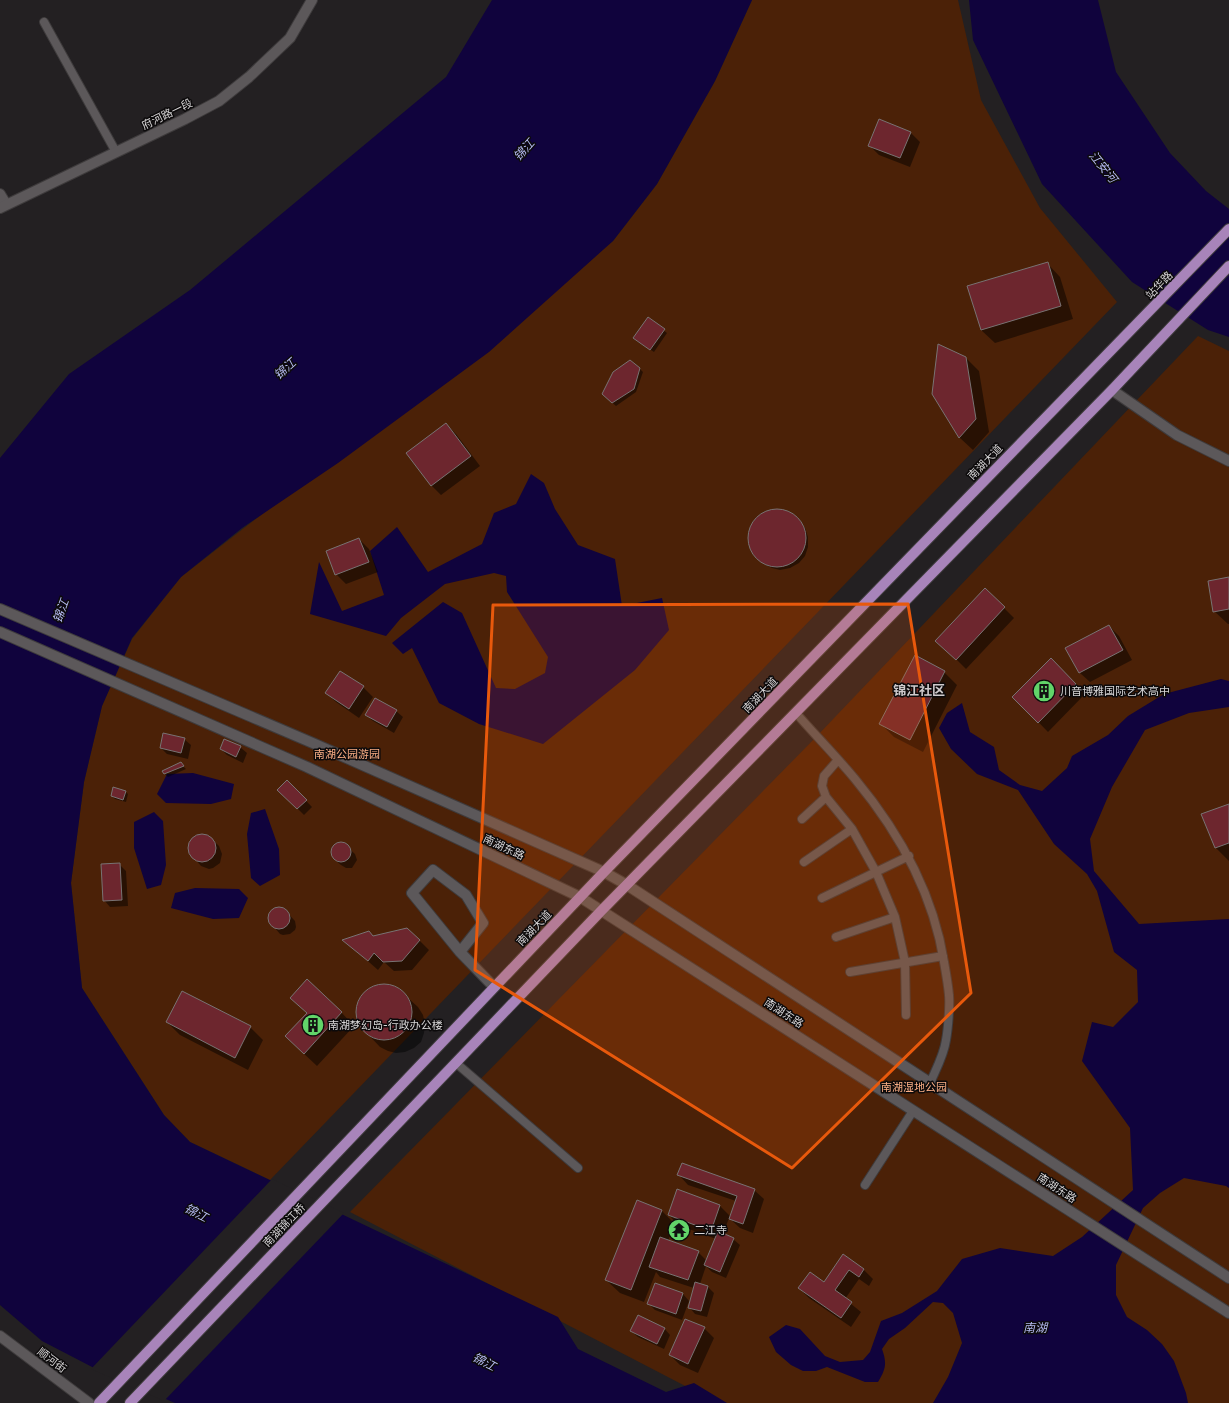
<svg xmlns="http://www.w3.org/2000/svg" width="1229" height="1403" font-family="Commissioner,'Noto Sans SC',sans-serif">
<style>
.green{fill:#4b2107}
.water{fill:#10033d}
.pier{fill:#232022}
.shadow{fill:#0007}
.building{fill:#6d262e;stroke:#787373}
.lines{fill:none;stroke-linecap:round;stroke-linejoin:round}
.service-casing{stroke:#3e3b3c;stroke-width:10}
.minor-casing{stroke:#3e3b3c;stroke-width:12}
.tertiary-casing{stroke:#3e3b3c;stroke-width:12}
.secondary-casing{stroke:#3e3b3c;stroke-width:12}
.primary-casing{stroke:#3e3b3c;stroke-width:12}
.service{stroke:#5c585a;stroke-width:8}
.minor{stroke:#5c585a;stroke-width:10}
.tertiary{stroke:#5c585a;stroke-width:10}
.secondary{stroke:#5c585a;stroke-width:10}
.primary{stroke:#a884ba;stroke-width:10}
.marked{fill:#e8590c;fill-opacity:0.2;stroke:#e8590c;stroke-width:3;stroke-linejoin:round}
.labels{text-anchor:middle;stroke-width:3;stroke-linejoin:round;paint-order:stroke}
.street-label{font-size:11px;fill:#d8d6d7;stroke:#0c0a0b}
.poi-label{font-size:11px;fill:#d8d6d7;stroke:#0c0a0b;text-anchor:start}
.park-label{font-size:11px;fill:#fbaf86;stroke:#0c0a0b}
.water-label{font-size:12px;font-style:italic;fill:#b6bbf2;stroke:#0c0a0b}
.quarter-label{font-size:13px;font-weight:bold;fill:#cfcacc;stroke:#0c0a0b}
</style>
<rect width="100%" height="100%" fill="#232022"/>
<path class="green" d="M 752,0 L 958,0 L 981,100 L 1040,208 L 1117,302 L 270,1180 L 190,1142 L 164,1115 L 82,988 L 71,883 L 84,782 L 102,706 L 132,639 L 181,577 L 613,241 L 657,184 L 715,81 Z
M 1198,336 L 1229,351 L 1229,1403 L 718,1403 L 350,1212 L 816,737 Z"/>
<path class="water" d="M 492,0 L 752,0 L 715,81 L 657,184 L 613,241 L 489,352 L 338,463 L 242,528 L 181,577 L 132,638 L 102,706 L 84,782 L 71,883 L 82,988 L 164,1115 L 190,1142 L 558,1317 L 578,1349 L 666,1392 L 694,1383 L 727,1403 L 175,1403 L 96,1369 L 42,1341 L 0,1305 L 0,458 L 69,374 L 190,290 L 446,77 Z
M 969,0 L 1098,0 L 1116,72 L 1170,153 L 1206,191 L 1229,209 L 1229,337 L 1208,330 L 1132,282 L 1042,184 L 973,40 Z
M 531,474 L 544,483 L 555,509 L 578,545 L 615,559 L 622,606 L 662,598 L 669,630 L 635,670 L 543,744 L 479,724 L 439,703 L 412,648 L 403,654 L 392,643 L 443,602 L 462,613 L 496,688 L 515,689 L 545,673 L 548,657 L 507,592 L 506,576 L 494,573 L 445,584 L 401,618 L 386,636 L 310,614 L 319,562 L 342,611 L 384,595 L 370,551 L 397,527 L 428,572 L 482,544 L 494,513 L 516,504 Z
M 1221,679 L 1229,681 L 1229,707 L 1189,713 L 1145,730 L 1112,787 L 1090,839 L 1094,871 L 1139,924 L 1229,919 L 1229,1188 L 1226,1186 L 1184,1178 L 1160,1193 L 1143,1208 L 1116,1265 L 1116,1295 L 1127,1317 L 1147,1330 L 1162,1344 L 1174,1361 L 1186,1393 L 1188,1403 L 933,1403 L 948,1377 L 962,1343 L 953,1313 L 943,1303 L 933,1302 L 905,1328 L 889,1339 L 882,1349 C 887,1363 886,1369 878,1382 L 865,1382 L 827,1367 L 816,1371 L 803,1371 L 791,1365 L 776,1352 L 769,1337 L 786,1325 L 800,1329 L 825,1356 L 840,1362 L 863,1360 L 870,1352 L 881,1321 L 902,1313 L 937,1291 L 962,1259 L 1000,1248 L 1053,1256 L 1082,1237 L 1133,1190 L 1130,1128 L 1082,1061 L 1092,1022 L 1113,1027 L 1138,1002 L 1137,970 L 1114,952 L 1097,891 L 1087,874 L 1054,844 L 1018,790 L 977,774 L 951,749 L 939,728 L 947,713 L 962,703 L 970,732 L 994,747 L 999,770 L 1020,785 L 1042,791 L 1067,768 L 1072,756 L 1108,735 L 1128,716 L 1164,694 Z
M 193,773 L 234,784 L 231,799 L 211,804 L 166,803 L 157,794 L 167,774 Z
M 265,809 L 279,849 L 280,875 L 260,886 L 251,878 L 247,834 L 251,813 Z
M 154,812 L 163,821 L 166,865 L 161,885 L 147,889 L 134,848 L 134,822 Z
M 195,888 L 239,889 L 248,898 L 239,918 L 213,919 L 171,908 L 175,893 Z"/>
<path class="pier" d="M 272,1179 L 344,1213 L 164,1401 L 91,1369 Z"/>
<path class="shadow" d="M 910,132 L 920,142 L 910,167 L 879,155 L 869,145 Z
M 1047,263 L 1060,277 L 1073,319 L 995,343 L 981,330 Z
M 648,318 L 667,333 L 654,352 L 637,341 Z
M 966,358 L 979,371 L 989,432 L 973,450 L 960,438 L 933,394 Z
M 640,369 L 643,372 L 636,392 L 616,406 L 606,397 Z
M 446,424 L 456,434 L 480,466 L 441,495 L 431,485 Z
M 777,510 L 787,512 L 795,517 L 805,528 L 808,537 L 808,547 L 805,556 L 799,563 L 790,568 L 780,570 L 772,568 L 764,564 L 754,555 L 750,547 L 749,538 L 750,529 L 754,521 L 760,515 L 768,511 Z
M 359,539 L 369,549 L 378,572 L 346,584 L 336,574 Z
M 1229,578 L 1229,624 L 1228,624 L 1214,611 Z
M 985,589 L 1014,618 L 966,669 L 947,650 Z
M 1109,626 L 1119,636 L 1132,660 L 1090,682 L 1080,673 L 1067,648 Z
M 1051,660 L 1085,694 L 1048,732 L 1014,697 Z
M 944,672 L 957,685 L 923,752 L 894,737 L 881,724 Z
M 363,687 L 373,697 L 359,718 L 336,702 L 326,693 Z
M 375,699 L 396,711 L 403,717 L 394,733 L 373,721 L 366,715 Z
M 184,739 L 191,745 L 188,759 L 167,754 L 161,748 Z
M 240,747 L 247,753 L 243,763 L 227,755 L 221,749 Z
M 181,764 L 186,769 L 168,777 L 165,774 L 164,771 Z
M 287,781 L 312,807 L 304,815 L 279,790 Z
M 125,791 L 128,794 L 126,802 L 115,799 L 112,796 Z
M 1229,805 L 1229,861 L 1216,848 L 1202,815 Z
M 200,835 L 208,837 L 212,839 L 219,846 L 222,854 L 220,863 L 213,868 L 209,869 L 201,866 L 189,852 L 190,843 L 192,839 Z
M 341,843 L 344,844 L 355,854 L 357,860 L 352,868 L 346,868 L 341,865 L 334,859 L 332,850 L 335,845 Z
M 119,864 L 126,871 L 128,906 L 110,907 L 104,900 Z
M 277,908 L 284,909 L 295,921 L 296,927 L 295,930 L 290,934 L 283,935 L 280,934 L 269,921 L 270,914 L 274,909 Z
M 374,937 L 419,940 L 429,950 L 412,970 L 394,971 L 384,962 L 378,970 L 344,940 Z
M 379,985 L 388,985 L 397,988 L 418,1007 L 423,1015 L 425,1024 L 424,1033 L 421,1042 L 414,1048 L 405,1052 L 396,1053 L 388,1051 L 380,1047 L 360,1026 L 357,1018 L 356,1009 L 359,1001 L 364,993 L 371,987 Z
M 341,1012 L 354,1026 L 317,1066 L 300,1050 Z
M 167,1022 L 250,1027 L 263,1040 L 248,1070 L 180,1035 Z
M 679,1175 L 754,1190 L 764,1199 L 753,1233 L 740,1228 L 729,1218 L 723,1234 L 733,1239 L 740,1245 L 726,1278 L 712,1272 L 706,1266 L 700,1284 L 708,1287 L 714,1293 L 707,1317 L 695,1314 L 689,1307 L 694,1288 L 660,1277 L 656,1272 L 644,1302 L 620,1293 L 606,1280 L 638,1201 L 662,1211 L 675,1224 L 668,1241 L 698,1252 L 707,1261 L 716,1239 L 678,1225 L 669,1215 L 678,1190 L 720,1206 L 731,1217 L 736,1201 L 688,1185 Z
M 844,1256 L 864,1270 L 873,1279 L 869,1286 L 859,1279 L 845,1299 L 861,1312 L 851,1327 L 809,1298 L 799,1288 L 824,1283 Z
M 656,1284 L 683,1294 L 689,1301 L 682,1320 L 655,1310 L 648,1303 Z
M 664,1328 L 670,1335 L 664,1349 L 638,1337 L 631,1331 Z
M 704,1328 L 714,1338 L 698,1373 L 680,1365 L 670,1355 Z"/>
<path class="building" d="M 879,119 L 911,132 L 900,158 L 868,146 Z
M 1048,262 L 1061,306 L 981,330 L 967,286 Z
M 648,317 L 665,329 L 650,350 L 633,338 Z
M 938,344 L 966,357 L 976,419 L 959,438 L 932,394 Z
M 630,360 L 640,368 L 634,389 L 612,403 L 602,394 L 613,372 Z
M 446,423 L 471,456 L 431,486 L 406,453 Z
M748 538a29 29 0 1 1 58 0a29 29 0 1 1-58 0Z
M 359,538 L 369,562 L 335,575 L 326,551 Z
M 1229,577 L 1229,609 L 1213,612 L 1208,581 Z
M 985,588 L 1005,607 L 956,660 L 935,641 Z
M 1109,625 L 1123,650 L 1079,673 L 1065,648 Z
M 915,655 L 945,671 L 910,740 L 879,724 Z
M 1051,658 L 1076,684 L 1038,723 L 1012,697 Z
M 340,671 L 364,686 L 349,709 L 325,693 Z
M 375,698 L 397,710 L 387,727 L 365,715 Z
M 163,733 L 185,738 L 181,753 L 160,748 Z
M 224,739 L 241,746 L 236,757 L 220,749 Z
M 181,762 L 184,766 L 164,774 L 162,771 Z
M 287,780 L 307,800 L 297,809 L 277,790 Z
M 113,787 L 126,791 L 123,800 L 111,796 Z
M 1229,804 L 1229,843 L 1215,848 L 1201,814 Z
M188 848a14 14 0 1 1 28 0a14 14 0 1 1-28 0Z
M331 852a10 10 0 1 1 20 0a10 10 0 1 1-20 0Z
M 120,863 L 122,900 L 103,901 L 101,864 Z
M268 918a11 11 0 1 1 22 0a11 11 0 1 1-22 0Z
M 407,928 L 420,940 L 402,961 L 383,962 L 374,953 L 368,961 L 342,940 L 369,931 L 373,936 Z
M 307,979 L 342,1012 L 304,1054 L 285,1036 L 307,1013 L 290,998 Z
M356 1012a28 28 0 1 1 56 0a28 28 0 1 1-56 0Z
M 182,991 L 251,1026 L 235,1058 L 166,1022 Z
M 682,1163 L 755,1189 L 743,1224 L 729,1219 L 737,1196 L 677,1175 Z
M 677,1189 L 720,1205 L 711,1231 L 668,1215 Z
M 637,1200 L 662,1210 L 631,1290 L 605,1280 Z
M 718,1231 L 734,1238 L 720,1272 L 704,1265 Z
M 660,1237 L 699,1251 L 688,1280 L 649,1267 Z
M 843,1254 L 864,1269 L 859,1277 L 849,1270 L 835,1290 L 852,1302 L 841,1318 L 798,1288 L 810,1272 L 824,1282 Z
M 695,1282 L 708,1286 L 701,1311 L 688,1308 Z
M 655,1283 L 683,1293 L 676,1314 L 647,1304 Z
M 638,1315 L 665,1328 L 657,1344 L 630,1331 Z
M 685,1319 L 705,1327 L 688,1364 L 669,1355 Z"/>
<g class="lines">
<g class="service-casing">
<path id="service" d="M 44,22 L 116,152
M 796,713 C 815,735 836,756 855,779 C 899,832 933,892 944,962 C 946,973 948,984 949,995 C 950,1006 948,1029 946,1040 C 944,1055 936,1069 930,1083
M 838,760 L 824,776 L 822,786 L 826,797 L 852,829 L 876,872 L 895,917 L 905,962 L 906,1015
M 802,819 L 826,797
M 804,862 L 852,829
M 822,898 L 909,856
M 836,937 L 895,917
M 850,972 L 943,956
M 456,1063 L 578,1168
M 865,1185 L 913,1111"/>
</g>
<g class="minor-casing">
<path id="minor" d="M 0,194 L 6,204
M 1112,390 L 1177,435 L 1229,461
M 460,952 L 483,923 L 466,895 L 433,870 L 412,893 L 460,952 L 494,987"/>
</g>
<g class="tertiary-casing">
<path id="tertiary" d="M 0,1336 L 89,1403"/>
</g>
<g class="secondary-casing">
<path id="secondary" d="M 0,208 L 185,119 L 219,101 L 249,77 L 290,38 L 312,0
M 0,609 L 315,744 L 604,872 L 627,885 L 1229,1278
M 0,632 L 307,767 L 580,897 L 1229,1313"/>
</g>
<g class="primary-casing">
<path id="primary" d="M 99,1403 L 604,872 L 1229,229
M 130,1403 L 602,910 L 1112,390 L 1229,266"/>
</g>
<use href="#service" class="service"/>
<use href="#minor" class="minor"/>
<use href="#tertiary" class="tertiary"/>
<use href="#secondary" class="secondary"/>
<use href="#primary" class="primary"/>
</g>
<path class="marked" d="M 908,604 L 971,993 L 792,1168 L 475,970 L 493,605 Z"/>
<defs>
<g id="building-disc" transform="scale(1.15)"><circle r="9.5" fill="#62d469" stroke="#0c0a0b"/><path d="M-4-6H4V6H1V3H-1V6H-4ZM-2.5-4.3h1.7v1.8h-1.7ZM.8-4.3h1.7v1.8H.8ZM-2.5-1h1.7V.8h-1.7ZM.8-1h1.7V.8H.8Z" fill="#111"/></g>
<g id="temple-disc" transform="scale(1.15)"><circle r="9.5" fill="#62d469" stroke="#0c0a0b"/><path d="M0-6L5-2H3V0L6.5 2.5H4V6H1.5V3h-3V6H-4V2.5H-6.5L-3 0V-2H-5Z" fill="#111"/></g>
</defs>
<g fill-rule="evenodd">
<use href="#building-disc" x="1044" y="691"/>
<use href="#building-disc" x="313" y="1025"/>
<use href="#temple-disc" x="679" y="1230"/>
</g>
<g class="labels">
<g class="street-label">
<text transform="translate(167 114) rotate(-26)" y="4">府河路一段</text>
<text transform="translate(1159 285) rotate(-46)" y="4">站华路</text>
<text transform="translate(985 462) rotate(-46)" y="4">南湖大道</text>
<text transform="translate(760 695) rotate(-46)" y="4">南湖大道</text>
<text transform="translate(504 847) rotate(25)" y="4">南湖东路</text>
<text transform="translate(534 928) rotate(-46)" y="4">南湖大道</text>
<text transform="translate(784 1013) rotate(33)" y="4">南湖东路</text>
<text transform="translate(1057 1188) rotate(33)" y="4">南湖东路</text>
<text transform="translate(284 1225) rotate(-46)" y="4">南湖锦江桥</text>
<text transform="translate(52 1360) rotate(37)" y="4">顺河街</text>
</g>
<g class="poi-label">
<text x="1060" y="695">川音博雅国际艺术高中</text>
<text x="328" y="1029">南湖梦幻岛-行政办公楼</text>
<text x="694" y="1234">二江寺</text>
</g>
<g class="park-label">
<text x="347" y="758">南湖公园游园</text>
<text x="914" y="1091">南湖湿地公园</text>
</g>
<g class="water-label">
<text transform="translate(524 150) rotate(-48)" y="4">锦江</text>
<text transform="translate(1103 167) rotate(51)" y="4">江安河</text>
<text transform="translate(285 369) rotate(-42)" y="4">锦江</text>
<text transform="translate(61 611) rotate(-70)" y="4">锦江</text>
<text transform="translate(196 1213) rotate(27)" y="4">锦江</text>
<text x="1035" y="1332">南湖</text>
<text transform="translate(484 1362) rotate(27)" y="4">锦江</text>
</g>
<g class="quarter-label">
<text x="919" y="695">锦江社区</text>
</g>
</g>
</svg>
